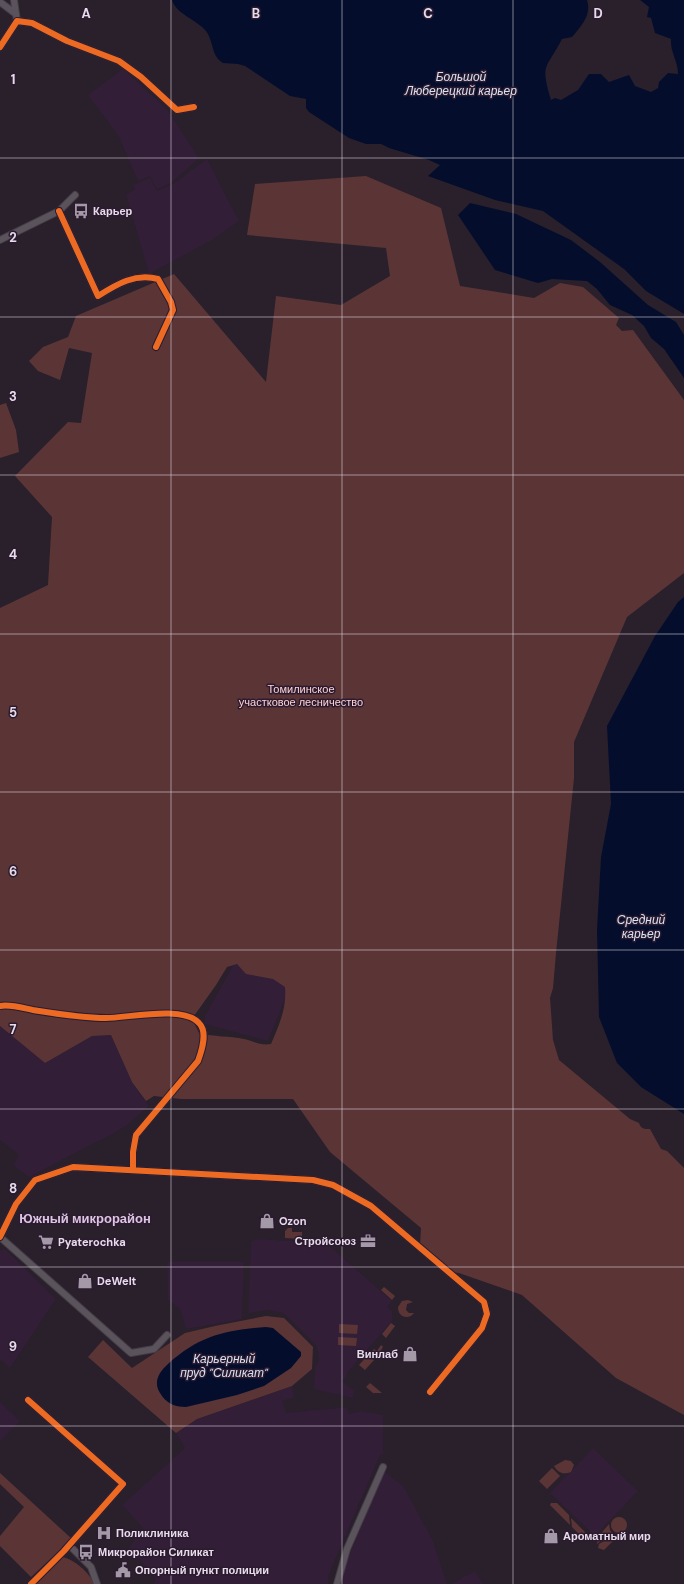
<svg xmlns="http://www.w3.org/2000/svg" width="684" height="1584" font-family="'DM Sans',sans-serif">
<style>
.built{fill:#321e37}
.green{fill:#5b3536;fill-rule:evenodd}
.water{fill:#040e2c}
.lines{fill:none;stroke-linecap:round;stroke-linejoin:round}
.minor-casing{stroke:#443c46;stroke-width:8}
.minor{stroke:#5a535c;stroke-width:6}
.cycleway-casing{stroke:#2c1b30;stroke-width:8}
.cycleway{stroke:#ed6a23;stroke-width:6}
.grid{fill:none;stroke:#e7dcea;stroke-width:1;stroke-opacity:0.55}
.labels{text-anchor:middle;stroke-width:3;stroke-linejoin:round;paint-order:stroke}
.poi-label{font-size:11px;font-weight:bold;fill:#e7dcea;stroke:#2c1b30;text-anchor:start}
.park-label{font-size:11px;fill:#fdd2d1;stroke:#2c1b30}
.water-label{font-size:12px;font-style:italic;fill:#d7e3f2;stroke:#2c1b30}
.quarter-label{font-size:13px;font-weight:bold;fill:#dcc5e2;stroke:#2c1b30}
.grid-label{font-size:13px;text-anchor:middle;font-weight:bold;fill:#e7dcea;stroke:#2c1b30;stroke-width:3;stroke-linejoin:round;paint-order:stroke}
</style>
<rect width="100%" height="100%" fill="#29202b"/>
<path class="built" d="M 123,69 L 167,109 L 199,158 L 171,183 L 157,189 L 150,176 L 138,181 L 118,135 L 88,95 Z
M 207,159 L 239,221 L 212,240 L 149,274 L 126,194 L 135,190 L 133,185 L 150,178 L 157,191 L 173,184 Z
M 240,953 L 296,972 L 268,1041 L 205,1024 L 205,1016 Z
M 0,1026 L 45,1063 L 92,1036 L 111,1035 L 132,1082 L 149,1106 L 126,1126 L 112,1134 L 29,1177 L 13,1165 L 19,1155 L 0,1140 Z
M 256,1239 L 326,1243 L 392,1301 L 387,1307 L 392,1311 L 392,1321 L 346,1374 L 347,1376 L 342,1381 L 354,1391 L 353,1398 L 314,1389 L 315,1367 L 318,1362 L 319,1356 L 316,1345 L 284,1313 L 268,1310 L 248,1313 L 251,1242 Z
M 5,1249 L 56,1299 L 10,1368 L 0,1359 L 0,1250 Z
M 167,1262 L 244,1262 L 242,1319 L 186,1329 L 180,1309 L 168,1300 Z
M 292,1386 L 294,1397 L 282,1401 L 286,1413 L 347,1407 L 349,1414 L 361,1411 L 383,1415 L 383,1454 L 380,1455 L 328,1576 L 328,1584 L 154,1584 L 156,1579 L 129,1547 L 143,1528 L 122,1505 L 185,1448 L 176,1433 L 197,1419 Z
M 0,1402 L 20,1421 L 0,1441 Z
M 593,1448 L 638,1491 L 595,1536 L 550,1493 Z
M 384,1471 L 404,1487 L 433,1541 L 447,1584 L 341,1584 L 344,1568 Z
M 475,1571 L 483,1584 L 451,1584 Z"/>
<path class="green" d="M 366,176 L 441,208 L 460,286 L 534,298 L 560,283 L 583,287 L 619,318 L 616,325 L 622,331 L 633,330 L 684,400 L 684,573 L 627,617 L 574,742 L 574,778 L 556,953 L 553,988 L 550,998 L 553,1040 L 559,1060 L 630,1119 L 639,1123 C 641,1129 644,1129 650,1129 L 661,1149 L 667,1151 L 684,1168 L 684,1415 L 616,1378 L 522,1295 L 459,1273 L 452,1272 L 420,1246 L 421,1228 L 330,1152 L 293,1099 L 181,1099 L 154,1096 L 146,1101 L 132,1082 L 111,1035 L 92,1036 L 45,1063 L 0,1026 L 0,608 L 48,585 L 52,517 L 15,476 L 68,422 L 81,423 L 92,353 L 69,348 L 60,380 L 38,371 L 29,361 L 43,347 L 68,337 L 76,316 L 174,274 L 266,382 L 276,296 L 341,305 L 390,276 L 386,248 L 247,235 L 255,184 ZM 237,964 L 246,974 L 273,979 L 285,987 C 287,1008 279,1025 271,1044 C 260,1046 254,1041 244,1039 C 229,1036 214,1037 199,1033 L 193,1021 L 194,1016 L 216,985 L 227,967 Z
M 6,403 L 16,430 L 19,452 L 0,458 L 0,405 Z
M 288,1228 L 292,1228 L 292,1232 L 302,1232 L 302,1239 L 285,1238 L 285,1231 Z
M 384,1287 L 395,1296 L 392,1300 L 381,1290 Z
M 408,1300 L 413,1302 L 407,1304 L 406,1310 L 409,1313 L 414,1313 L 411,1316 C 404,1319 398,1315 398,1307 L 402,1301 Z
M 266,1316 L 284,1318 L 313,1347 L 312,1369 L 292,1386 L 197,1419 L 176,1433 L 88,1357 L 103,1340 L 132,1368 L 185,1333 L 215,1326 Z
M 391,1323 L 395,1326 L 386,1338 L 382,1334 Z
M 339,1324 L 358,1325 L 357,1334 L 339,1333 Z
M 338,1337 L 357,1338 L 356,1346 L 338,1345 Z
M 381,1345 L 383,1347 L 376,1358 L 370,1353 L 374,1349 L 377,1351 Z
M 368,1355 L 374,1360 L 365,1370 L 359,1365 Z
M 370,1383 L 382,1393 L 373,1393 L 366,1387 Z
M 565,1460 L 571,1461 L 574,1465 L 571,1472 C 564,1475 558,1473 554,1466 Z
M 552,1468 L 560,1476 L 547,1489 L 539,1481 Z
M 0,1473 L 72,1539 L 31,1577 L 0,1546 L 0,1536 L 24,1507 L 0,1484 Z
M 551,1503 L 557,1503 L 569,1515 L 570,1525 L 550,1505 Z
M611 1525a8 8 0 1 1 16 0a8 8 0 1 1-16 0Z
M 571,1518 L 586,1533 L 582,1537 L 572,1527 Z
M 609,1524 L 610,1530 L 614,1536 L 602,1540 L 597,1544 L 598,1537 Z
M 606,1540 L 613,1541 L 604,1550 L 598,1548 L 599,1544 Z
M 62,1557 C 74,1559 90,1573 94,1584 L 34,1584 Z"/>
<path class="water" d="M 172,0 L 587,0 C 592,15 581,26 572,37 L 562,39 C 546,70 540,63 551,100 L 555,98 L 561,100 L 578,90 L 589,74 L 601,74 L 609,82 L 629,75 L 635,86 L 651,92 L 658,88 L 659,82 L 668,73 L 678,74 C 678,61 670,52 671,39 L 655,33 L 651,18 L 647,17 L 649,7 L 640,0 L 684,0 L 684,314 L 646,291 L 624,269 L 543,211 L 495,200 L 428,176 L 440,165 L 429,160 L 389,148 L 381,144 L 366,144 L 349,138 L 309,112 L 306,108 L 306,99 L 290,96 L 245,66 L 238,64 L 223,63 C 211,56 214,42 206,31 C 197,20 176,14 172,0 Z
M 470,203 L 516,214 L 571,240 L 600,262 L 648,305 L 676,322 L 684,335 L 684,378 L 664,349 L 651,338 L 644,326 L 632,315 L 610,305 L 597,289 L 587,281 L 552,279 L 538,283 L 495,270 L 458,215 Z
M 684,597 L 684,1114 L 641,1087 L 617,1063 L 599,1017 L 597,930 L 601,857 L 611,804 L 607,726 L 655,636 L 678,602 Z
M 266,1327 L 273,1328 L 301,1352 L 301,1356 L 291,1368 L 264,1386 L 237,1395 L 186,1407 C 174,1407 166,1403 160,1393 C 153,1382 159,1372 168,1364 C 199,1336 225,1330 266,1327 Z"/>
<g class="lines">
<g class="minor-casing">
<path id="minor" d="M 14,0 L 17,21
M 0,2 L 16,14
M 0,47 L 17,21 L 32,23 L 67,41 L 119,61 L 141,77 L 177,110 L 194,107
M 59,211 L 98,296 C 117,284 135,273 158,279 L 171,302 L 173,310 L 156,347
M 0,240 L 59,211 L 75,195
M 0,1006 C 10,1004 23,1008 33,1010 C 58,1014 82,1018 106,1018 C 128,1018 183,1005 199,1023 C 208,1032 202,1050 198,1061 L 136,1135 L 133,1152 L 133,1170
M 0,1237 L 16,1204 L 35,1180 L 73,1167 L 313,1180 L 333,1185 L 371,1206 L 484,1302 L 487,1314 L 482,1328 L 430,1392
M 0,1237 L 131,1353 L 154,1349 L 167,1335
M 28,1400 L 123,1484 L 64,1551 L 31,1584
M 69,1545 L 91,1567 L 97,1584
M 337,1584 L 347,1549 L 383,1467"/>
</g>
<use href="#minor" class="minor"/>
<g class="cycleway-casing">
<path id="cycleway" d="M 0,47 L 17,21 L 32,23 L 67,41 L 119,61 L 141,77 L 177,110 L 194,107
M 59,211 L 98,296 C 117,284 135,273 158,279 L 171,302 L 173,310 L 156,347
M 0,1006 C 10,1004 23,1008 33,1010 C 58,1014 82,1018 106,1018 C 128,1018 183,1005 199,1023 C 208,1032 202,1050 198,1061 L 136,1135 L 133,1152 L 133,1170
M 0,1237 L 16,1204 L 35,1180 L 73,1167 L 313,1180 L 333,1185 L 371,1206 L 484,1302 L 487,1314 L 482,1328 L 430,1392
M 28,1400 L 123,1484 L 64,1551 L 31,1584"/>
</g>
<use href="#cycleway" class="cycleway"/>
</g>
<path class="grid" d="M 171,0 L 171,1584M 342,0 L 342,1584M 513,0 L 513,1584M 0,158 L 684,158M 0,317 L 684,317M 0,475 L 684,475M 0,634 L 684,634M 0,792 L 684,792M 0,950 L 684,950M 0,1109 L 684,1109M 0,1267 L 684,1267M 0,1426 L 684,1426"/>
<defs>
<g id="bus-bare" transform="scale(1.2)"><path d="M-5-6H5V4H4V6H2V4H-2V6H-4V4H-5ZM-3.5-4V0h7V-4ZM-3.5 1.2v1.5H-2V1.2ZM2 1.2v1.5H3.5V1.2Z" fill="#a49aa7" stroke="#2c1b30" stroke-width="2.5" paint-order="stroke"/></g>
<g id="shop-bare" transform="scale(1.2)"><path d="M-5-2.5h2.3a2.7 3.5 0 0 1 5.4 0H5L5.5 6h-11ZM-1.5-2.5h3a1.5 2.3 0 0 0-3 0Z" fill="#a49aa7" stroke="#2c1b30" stroke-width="2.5" paint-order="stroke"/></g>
<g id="office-bare" transform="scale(1.2)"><path d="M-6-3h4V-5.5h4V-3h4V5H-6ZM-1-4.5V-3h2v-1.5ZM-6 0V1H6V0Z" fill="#a49aa7" stroke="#2c1b30" stroke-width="2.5" paint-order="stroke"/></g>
<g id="supermarket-bare" transform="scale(1.2)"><path d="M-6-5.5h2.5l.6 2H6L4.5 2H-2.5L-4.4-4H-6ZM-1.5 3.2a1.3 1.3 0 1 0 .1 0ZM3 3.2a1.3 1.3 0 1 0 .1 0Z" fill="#a49aa7" stroke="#2c1b30" stroke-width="2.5" paint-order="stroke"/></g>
<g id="hospital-bare" transform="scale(1.2)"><path d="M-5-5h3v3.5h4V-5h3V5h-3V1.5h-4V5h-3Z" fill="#a49aa7" stroke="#2c1b30" stroke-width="2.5" paint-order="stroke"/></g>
<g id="civic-bare" transform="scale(1.2)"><path d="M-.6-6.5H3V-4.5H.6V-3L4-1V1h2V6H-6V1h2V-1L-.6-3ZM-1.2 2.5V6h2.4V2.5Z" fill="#a49aa7" stroke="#2c1b30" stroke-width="2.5" paint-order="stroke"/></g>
</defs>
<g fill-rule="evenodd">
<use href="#bus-bare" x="81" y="211"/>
<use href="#shop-bare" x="267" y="1221"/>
<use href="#office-bare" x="368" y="1241"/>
<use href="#supermarket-bare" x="46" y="1242"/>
<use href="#shop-bare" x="85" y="1281"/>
<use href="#shop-bare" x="410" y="1354"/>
<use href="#hospital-bare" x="104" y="1533"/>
<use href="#shop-bare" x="551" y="1536"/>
<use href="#bus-bare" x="86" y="1552"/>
<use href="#civic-bare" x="123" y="1570"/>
</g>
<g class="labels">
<g class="poi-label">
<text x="93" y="215">Карьер</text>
<text x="279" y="1225">Ozon</text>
<text x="356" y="1245" text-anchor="end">Стройсоюз</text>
<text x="58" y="1246">Pyaterochka</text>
<text x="97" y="1285">DeWelt</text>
<text x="398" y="1358" text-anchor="end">Винлаб</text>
<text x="116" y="1537">Поликлиника</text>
<text x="563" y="1540">Ароматный мир</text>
<text x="98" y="1556">Микрорайон Силикат</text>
<text x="135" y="1574">Опорный пункт полиции</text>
</g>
<g class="park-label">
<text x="301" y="693">Томилинское<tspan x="301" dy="13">участковое лесничество</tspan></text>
</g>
<g class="water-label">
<text x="461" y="81">Большой<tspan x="461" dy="14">Люберецкий карьер</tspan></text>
<text x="641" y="924">Средний<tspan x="641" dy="14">карьер</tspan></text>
<text x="224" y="1363">Карьерный<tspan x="224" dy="14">пруд "Силикат"</tspan></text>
</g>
<g class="quarter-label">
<text x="85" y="1223">Южный микрорайон</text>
</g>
</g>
<g class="grid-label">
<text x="86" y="18">A</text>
<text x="256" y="18">B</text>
<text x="428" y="18">C</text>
<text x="598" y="18">D</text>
<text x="13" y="84">1</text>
<text x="13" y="242">2</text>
<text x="13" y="401">3</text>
<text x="13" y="559">4</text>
<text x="13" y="717">5</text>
<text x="13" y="876">6</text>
<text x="13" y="1034">7</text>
<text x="13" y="1193">8</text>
<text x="13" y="1351">9</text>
</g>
</svg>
